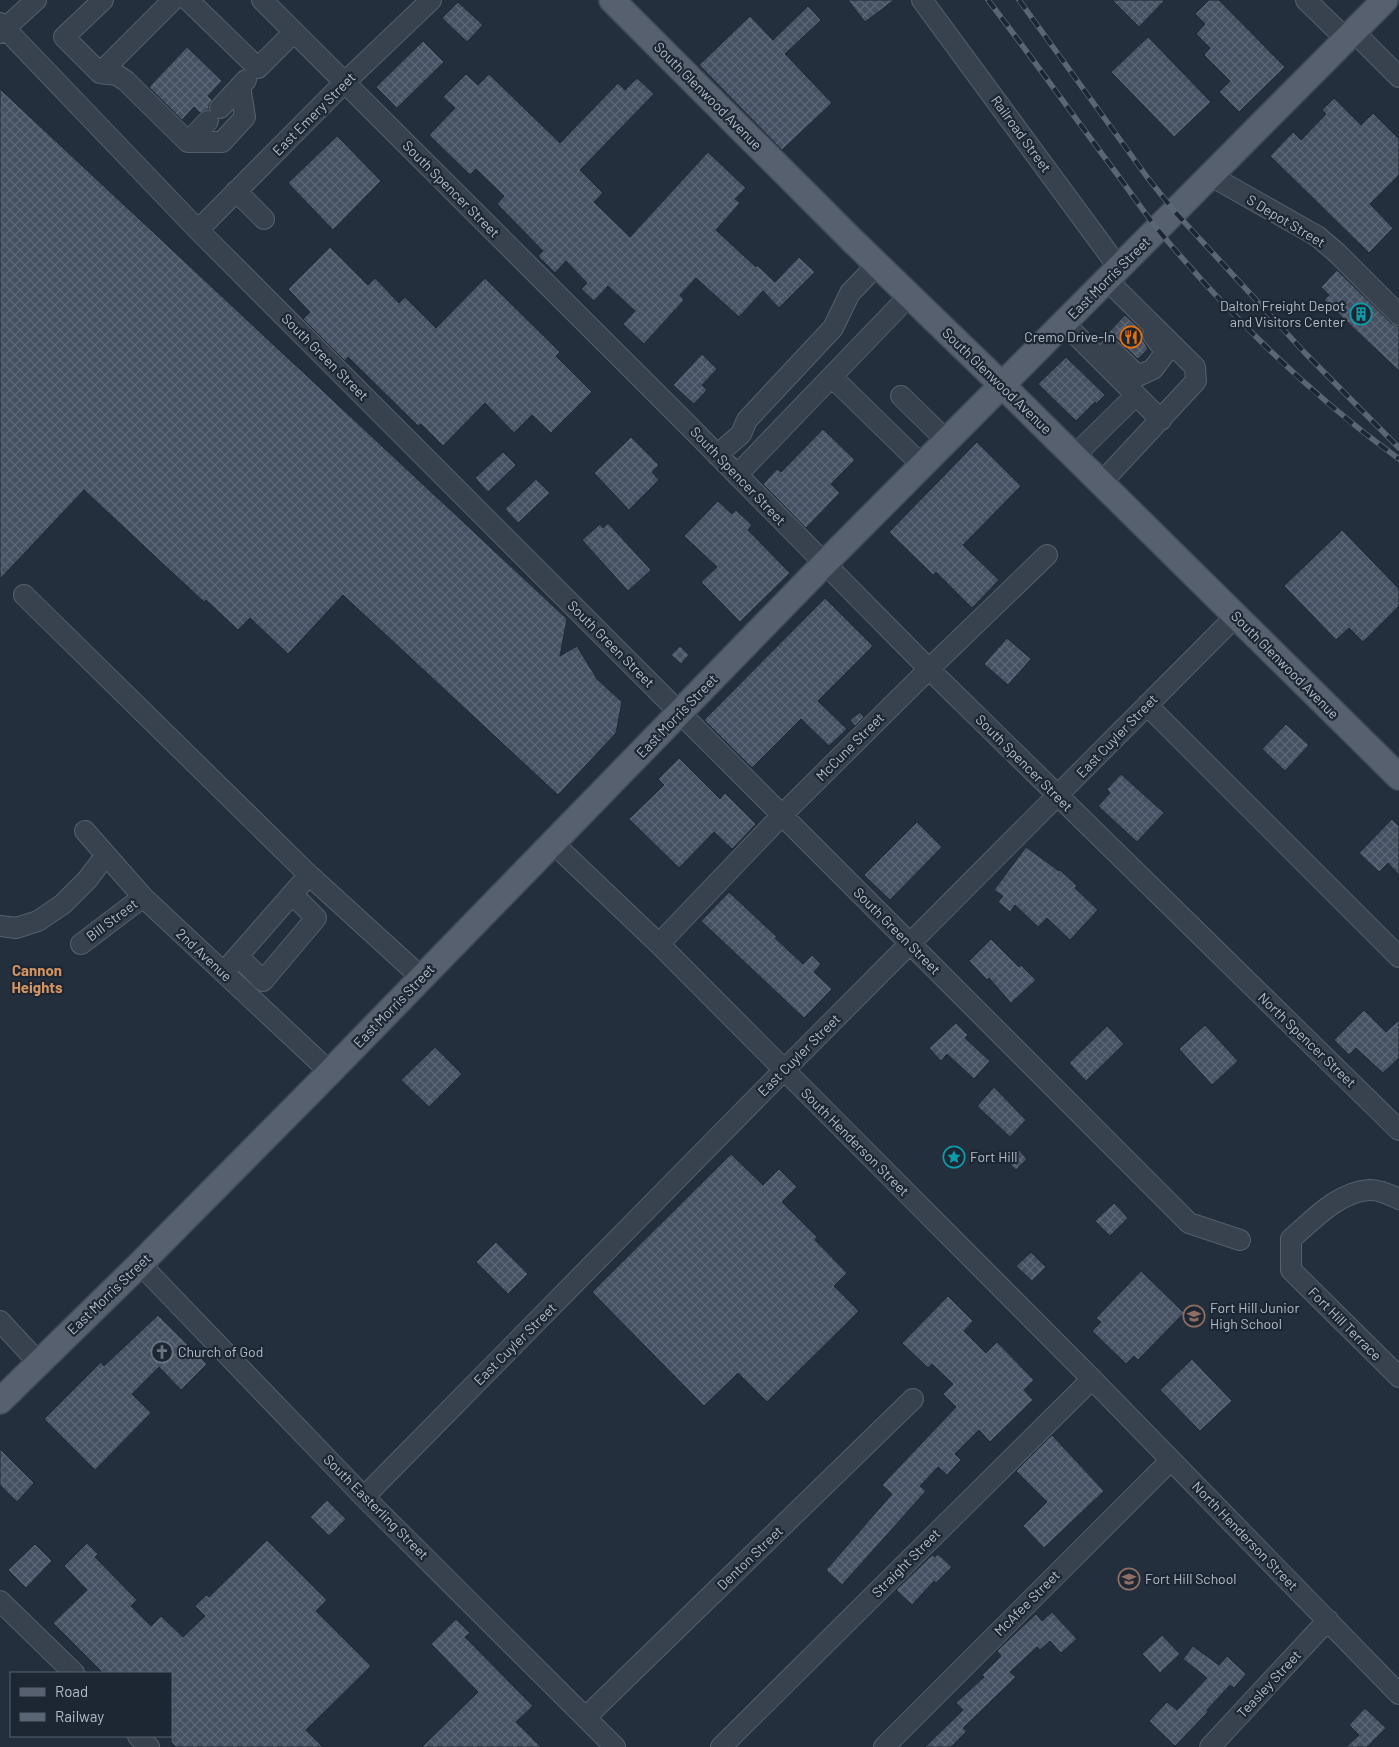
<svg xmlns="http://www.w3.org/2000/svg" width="1399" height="1747" font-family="Barlow,sans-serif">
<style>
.building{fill:url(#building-cross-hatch);stroke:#1f2835}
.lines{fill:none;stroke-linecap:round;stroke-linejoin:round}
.minor-casing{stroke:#565f6c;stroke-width:22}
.major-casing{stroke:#414a57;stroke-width:28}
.minor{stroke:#38414e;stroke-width:20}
.major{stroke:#56606e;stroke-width:25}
.rail-casing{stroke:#5a6575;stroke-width:5.5}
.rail{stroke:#1d2633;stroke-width:4;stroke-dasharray:11;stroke-linecap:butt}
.labels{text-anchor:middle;stroke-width:4.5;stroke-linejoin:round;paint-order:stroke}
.street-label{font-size:14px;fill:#b4bcc9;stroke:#1d2633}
.poi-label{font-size:14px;fill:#b4bcc9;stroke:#1d2633;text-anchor:start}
.neighbourhood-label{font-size:15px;font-weight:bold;fill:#d59563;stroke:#1d2633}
</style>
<defs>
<pattern id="building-cross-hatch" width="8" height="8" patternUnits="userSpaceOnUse" patternTransform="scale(1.25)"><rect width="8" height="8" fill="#455162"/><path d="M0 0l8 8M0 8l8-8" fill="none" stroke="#5d6877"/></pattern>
</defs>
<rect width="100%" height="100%" fill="#242f3e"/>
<path class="building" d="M 848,0 L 894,0 L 865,22 Z
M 1112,0 L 1165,0 L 1139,27 Z
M 1209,0 L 1219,0 L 1285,67 L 1239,112 L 1219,92 L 1230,81 L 1204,55 L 1210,48 L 1196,34 L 1205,24 L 1195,14 Z
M 458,2 L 483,25 L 467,42 L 442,18 Z
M 808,6 L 821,20 L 785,54 L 832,103 L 782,150 L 699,65 L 750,16 L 773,40 Z
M 1148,37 L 1211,102 L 1174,137 L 1111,72 Z
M 423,41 L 444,62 L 397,108 L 376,87 Z
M 187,47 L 222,81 L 208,96 L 212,100 L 209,105 L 209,109 L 200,113 L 194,107 L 182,120 L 149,87 Z
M 466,74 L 478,85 L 489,74 L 560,143 L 618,83 L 625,90 L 637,78 L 654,94 L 580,170 L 603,193 L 594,202 L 630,237 L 708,152 L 746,188 L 735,199 L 740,203 L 716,230 L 756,267 L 757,265 L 775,282 L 799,257 L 815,272 L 779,308 L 763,291 L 739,317 L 696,278 L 680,295 L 684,300 L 644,344 L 623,324 L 635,311 L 608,286 L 594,301 L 581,289 L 587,283 L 566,261 L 555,273 L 538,256 L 543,251 L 497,204 L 504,196 L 476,169 L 470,175 L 429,135 L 455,108 L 443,97 Z
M 0,89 L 567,619 L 560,656 L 577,646 L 597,679 L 622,702 L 616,733 L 558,795 L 343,595 L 288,654 L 250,618 L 238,630 L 206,600 L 204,602 L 84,490 L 0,579 Z
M 1334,98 L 1361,125 L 1373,113 L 1399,139 L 1399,175 L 1370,204 L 1393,228 L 1369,253 L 1270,156 L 1293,132 L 1301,140 L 1326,114 L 1322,110 Z
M 337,136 L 381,181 L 333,230 L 288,183 Z
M 330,247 L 368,285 L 375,278 L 399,303 L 405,297 L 436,328 L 485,278 L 560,352 L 556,356 L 592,392 L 551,433 L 532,415 L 514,433 L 485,403 L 443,446 L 421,424 L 418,426 L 348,357 L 345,361 L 303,319 L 310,312 L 288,289 Z
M 1337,270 L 1391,323 L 1399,327 L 1399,371 L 1324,300 L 1329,295 L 1321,287 Z
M 1125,315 L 1142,331 L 1141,337 L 1148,349 L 1138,359 L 1118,340 L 1108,333 Z
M 702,354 L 717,369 L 702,385 L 707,390 L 694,404 L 673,385 Z
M 1066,357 L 1105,395 L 1096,404 L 1095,402 L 1076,421 L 1038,384 Z
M 823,429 L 855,460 L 831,484 L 840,493 L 806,528 L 763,484 L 777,469 L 781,472 Z
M 631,437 L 659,465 L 652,472 L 659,480 L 629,510 L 594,473 Z
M 977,442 L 1021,486 L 963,545 L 999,580 L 972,608 L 936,572 L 933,575 L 889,532 Z
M 503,452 L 516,465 L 488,492 L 475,478 Z
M 536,479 L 550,493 L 518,523 L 505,509 Z
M 718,501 L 732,514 L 736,510 L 752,525 L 748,530 L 790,573 L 740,622 L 701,582 L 717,567 L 684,536 Z
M 608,523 L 651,570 L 628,591 L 582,540 L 600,524 L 603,528 Z
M 1342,530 L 1399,589 L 1399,606 L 1363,642 L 1349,628 L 1336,640 L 1284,586 Z
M 825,598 L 873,646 L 818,701 L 847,729 L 829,746 L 801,719 L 752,768 L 704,720 Z
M 1007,638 L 1031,659 L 1008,685 L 984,664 Z
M 680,646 L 689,655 L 681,664 L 671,655 Z
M 860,712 L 864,717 L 855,726 L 850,720 Z
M 1286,724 L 1309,745 L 1285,771 L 1262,749 Z
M 679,758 L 720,799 L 725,793 L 756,824 L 732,849 L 714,832 L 679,868 L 629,819 L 664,785 L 658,779 Z
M 1121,774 L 1164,813 L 1137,842 L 1098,806 L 1110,793 L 1107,789 Z
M 1392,819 L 1399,826 L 1399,875 L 1388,863 L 1379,872 L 1359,853 Z
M 917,822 L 942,847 L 890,900 L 864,875 Z
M 1026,847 L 1059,871 L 1060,870 L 1077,886 L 1075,888 L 1098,910 L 1070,940 L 1047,918 L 1038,927 L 1015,905 L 1010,912 L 998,902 L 1003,896 L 994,890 Z
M 729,892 L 777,937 L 775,938 L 803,964 L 812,955 L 821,964 L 814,972 L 832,989 L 804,1018 L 701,921 Z
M 991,939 L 1019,967 L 1021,965 L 1036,980 L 1011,1003 L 989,978 L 987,980 L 969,961 Z
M 1364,1010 L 1386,1032 L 1399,1020 L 1399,1058 L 1383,1073 L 1356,1048 L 1349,1055 L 1334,1040 Z
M 956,1023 L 968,1035 L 965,1038 L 990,1061 L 974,1079 L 947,1054 L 941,1061 L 929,1048 Z
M 1205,1025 L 1238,1061 L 1212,1085 L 1179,1049 Z
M 1107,1026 L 1124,1044 L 1086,1081 L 1069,1063 Z
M 435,1047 L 462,1074 L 429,1107 L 401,1080 Z
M 994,1087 L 1026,1120 L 1010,1137 L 977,1106 Z
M 1019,1150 L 1027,1159 L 1016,1170 L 1007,1161 Z
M 731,1154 L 763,1185 L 779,1169 L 797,1187 L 782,1202 L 817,1237 L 815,1240 L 847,1273 L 834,1286 L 859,1311 L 767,1402 L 738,1373 L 704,1406 L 592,1292 Z
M 1114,1203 L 1128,1218 L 1110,1236 L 1095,1221 Z
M 496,1242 L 528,1274 L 508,1294 L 476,1262 Z
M 1031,1252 L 1046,1267 L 1032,1281 L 1016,1266 Z
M 1141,1271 L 1184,1313 L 1138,1360 L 1134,1356 L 1126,1364 L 1092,1331 L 1101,1322 L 1096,1318 Z
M 948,1296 L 973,1321 L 964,1331 L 986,1353 L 997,1342 L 1034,1380 L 1024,1390 L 1033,1400 L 990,1442 L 979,1430 L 955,1454 L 961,1460 L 947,1475 L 938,1467 L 920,1486 L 926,1491 L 842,1585 L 826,1570 L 892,1494 L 882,1485 L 956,1407 L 943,1394 L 953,1384 L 932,1364 L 928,1368 L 902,1343 Z
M 158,1315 L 207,1364 L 181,1390 L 159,1367 L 132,1394 L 151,1413 L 95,1470 L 44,1419 L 101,1362 L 104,1366 Z
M 1192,1359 L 1232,1401 L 1200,1431 L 1160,1390 Z
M 1052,1435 L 1104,1491 L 1044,1548 L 1023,1526 L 1047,1502 L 1016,1471 Z
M 0,1449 L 34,1483 L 17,1502 L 0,1485 Z
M 327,1500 L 346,1519 L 329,1536 L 310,1517 Z
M 267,1540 L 327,1600 L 316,1611 L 371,1666 L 306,1730 L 323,1747 L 176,1747 L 171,1742 L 171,1673 L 103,1673 L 53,1623 L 87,1590 L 64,1566 L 87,1543 L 98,1554 L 95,1557 L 137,1600 L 131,1606 L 151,1626 L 161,1616 L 183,1637 L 205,1616 L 195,1606 L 206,1595 L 209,1597 Z
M 35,1544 L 52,1561 L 26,1588 L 8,1570 Z
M 938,1554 L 952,1567 L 936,1583 L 934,1581 L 912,1605 L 896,1590 L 932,1555 L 935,1557 Z
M 1052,1612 L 1077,1639 L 1061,1653 L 1050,1641 L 1040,1650 L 1037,1647 L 1010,1672 L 1016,1677 L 963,1728 L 967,1731 L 951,1747 L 925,1747 L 963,1710 L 956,1703 L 984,1677 L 982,1675 L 1001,1656 L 997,1651 L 1036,1614 L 1042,1621 Z
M 456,1619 L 470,1633 L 465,1637 L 533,1706 L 516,1722 L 541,1747 L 422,1747 L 478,1692 L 431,1644 Z
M 1162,1635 L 1180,1654 L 1160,1673 L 1142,1654 Z
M 1193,1646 L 1219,1665 L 1227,1656 L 1246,1674 L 1234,1688 L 1230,1685 L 1207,1710 L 1208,1712 L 1175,1746 L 1149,1721 L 1167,1702 L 1177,1710 L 1207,1678 L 1183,1659 Z
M 1365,1708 L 1386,1728 L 1367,1747 L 1346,1747 L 1359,1735 L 1349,1725 Z"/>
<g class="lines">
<g class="minor-casing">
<path id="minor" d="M 103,0 L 64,37 L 100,73 L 117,75 L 126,81 L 188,142 L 222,142 L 245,117 L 240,86
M 188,0 L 258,68 L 294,32
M 262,0 L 682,419 L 929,669 L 1399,1130
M 922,0 L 1119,268
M 1306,0 L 1346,39
M 0,23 L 198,230 L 1189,1223 L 1240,1240
M 1353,31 L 1399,77
M 0,33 L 36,0
M 100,73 L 173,0
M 220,108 L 246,80
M 188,142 L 208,121
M 1211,176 L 1317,236 L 1337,253 L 1399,315
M 236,191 L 264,219
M 198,230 L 344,83 L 431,0
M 1064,323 L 1136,395 L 1074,456
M 1110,349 L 1138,376 L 1153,369 L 1166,352 L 1153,335
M 832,377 L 922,465
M 1136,395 L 1161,420
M 901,396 L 947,441
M 717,455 L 741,434 L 747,420 L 833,328 L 850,293 L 877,265
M 737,475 L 909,296
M 1101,483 L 1196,381 L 1195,367 L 1107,280
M 24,595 L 309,875 L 421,977
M 1147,705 L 1399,957
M 85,831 L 143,897 L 330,1072
M 553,843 L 659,944 L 1092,1379 L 1399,1694
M 0,926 L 16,928 L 38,921 L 63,904 L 87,880 L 106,855
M 81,944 L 143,897
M 659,944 L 783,814 L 929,669 L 1047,555
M 238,956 L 263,981 L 316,918 L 292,894
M 230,965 L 301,884
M 1399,1199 C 1391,1195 1378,1189 1369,1190 C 1338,1192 1313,1220 1291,1239 L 1291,1270 L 1399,1377
M 140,1264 L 364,1497 L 615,1747
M 0,1321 L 39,1363
M 364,1497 L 784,1070 L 1236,616
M 0,1601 L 74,1673
M 586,1717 L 913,1399
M 138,1736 L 149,1747
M 721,1747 L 1092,1379
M 884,1747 L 1171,1460
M 1210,1747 L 1328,1620"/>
</g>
<g class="major-casing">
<path id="major" d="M 612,0 L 854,242 L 1002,385 L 1399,777
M 0,1401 L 140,1264 L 330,1072 L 824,564 L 1385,0"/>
</g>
<use href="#minor" class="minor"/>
<use href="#major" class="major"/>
<g class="rail-casing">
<path id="rail" d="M 988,0 C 1031,56 1072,114 1114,170 C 1129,190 1143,211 1159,231 C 1231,317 1308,393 1399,459
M 1019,0 L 1147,177 L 1175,212 L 1305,353 L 1399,448"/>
</g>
<use href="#rail" class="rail"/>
</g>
<defs>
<g id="building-ring" transform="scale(1.125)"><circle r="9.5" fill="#1d2633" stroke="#0f9aa8" stroke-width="1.5"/><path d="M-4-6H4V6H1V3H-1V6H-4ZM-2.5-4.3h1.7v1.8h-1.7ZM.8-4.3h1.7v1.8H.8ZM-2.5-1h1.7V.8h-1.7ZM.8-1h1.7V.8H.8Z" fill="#0f9aa8"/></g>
<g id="restaurant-ring" transform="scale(1.125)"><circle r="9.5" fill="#1d2633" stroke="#e8710a" stroke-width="1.5"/><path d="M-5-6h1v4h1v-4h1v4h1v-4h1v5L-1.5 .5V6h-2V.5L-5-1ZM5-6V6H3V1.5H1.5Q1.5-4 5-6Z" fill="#e8710a"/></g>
<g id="sight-ring" transform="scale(1.125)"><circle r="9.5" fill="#1d2633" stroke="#0f9aa8" stroke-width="1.5"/><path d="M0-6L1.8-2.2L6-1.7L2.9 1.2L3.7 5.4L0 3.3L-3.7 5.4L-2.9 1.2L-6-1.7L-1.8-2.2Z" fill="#0f9aa8"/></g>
<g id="school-ring" transform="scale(1.125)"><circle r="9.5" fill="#1d2633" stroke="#8d6e63" stroke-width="1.5"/><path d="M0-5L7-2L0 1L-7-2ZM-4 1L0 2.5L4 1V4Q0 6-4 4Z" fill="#8d6e63"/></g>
<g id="church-ring" transform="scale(1.125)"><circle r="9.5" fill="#1d2633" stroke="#6b7280" stroke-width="1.5"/><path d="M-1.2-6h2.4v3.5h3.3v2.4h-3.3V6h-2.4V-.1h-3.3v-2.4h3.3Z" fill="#6b7280"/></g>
</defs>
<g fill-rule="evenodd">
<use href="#building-ring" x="1361" y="314"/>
<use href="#restaurant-ring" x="1131" y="337"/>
<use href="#sight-ring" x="954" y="1157"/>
<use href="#school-ring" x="1194" y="1316"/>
<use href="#church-ring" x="162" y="1352"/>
<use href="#school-ring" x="1129" y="1579"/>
</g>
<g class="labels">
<g class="street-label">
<text transform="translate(708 96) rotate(45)" y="5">South Glenwood Avenue</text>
<text transform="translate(314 114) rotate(-45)" y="5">East Emery Street</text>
<text transform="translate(1021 134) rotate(54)" y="5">Railroad Street</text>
<text transform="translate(451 189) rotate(45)" y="5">South Spencer Street</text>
<text transform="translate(1286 221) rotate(31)" y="5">S Depot Street</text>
<text transform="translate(1109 278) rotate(-45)" y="5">East Morris Street</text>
<text transform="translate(325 357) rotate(45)" y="5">South Green Street</text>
<text transform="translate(997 381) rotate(44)" y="5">South Glenwood Avenue</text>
<text transform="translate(738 476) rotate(46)" y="5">South Spencer Street</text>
<text transform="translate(611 644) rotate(45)" y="5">South Green Street</text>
<text transform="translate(1285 665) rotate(45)" y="5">South Glenwood Avenue</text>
<text transform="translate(677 716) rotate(-46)" y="5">East Morris Street</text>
<text transform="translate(1117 736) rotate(-46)" y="5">East Cuyler Street</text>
<text transform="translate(850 747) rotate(-45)" y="5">McCune Street</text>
<text transform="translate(1024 763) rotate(45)" y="5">South Spencer Street</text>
<text transform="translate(112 920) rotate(-37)" y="5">Bill Street</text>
<text transform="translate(897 931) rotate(45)" y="5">South Green Street</text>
<text transform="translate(204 955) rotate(43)" y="5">2nd Avenue</text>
<text transform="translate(394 1006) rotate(-46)" y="5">East Morris Street</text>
<text transform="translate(1307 1040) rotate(44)" y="5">North Spencer Street</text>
<text transform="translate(799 1055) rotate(-45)" y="5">East Cuyler Street</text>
<text transform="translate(855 1142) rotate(45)" y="5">South Henderson Street</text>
<text transform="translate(109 1294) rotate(-44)" y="5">East Morris Street</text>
<text transform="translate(1345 1324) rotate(45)" y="5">Fort Hill Terrace</text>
<text transform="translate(515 1344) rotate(-45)" y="5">East Cuyler Street</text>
<text transform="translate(376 1507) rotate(45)" y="5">South Easterling Street</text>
<text transform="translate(1245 1536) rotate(46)" y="5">North Henderson Street</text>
<text transform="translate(750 1558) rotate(-44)" y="5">Denton Street</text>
<text transform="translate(906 1563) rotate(-45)" y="5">Straight Street</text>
<text transform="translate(1027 1603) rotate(-45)" y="5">McAfee Street</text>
<text transform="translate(1269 1684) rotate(-47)" y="5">Teasley Street</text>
</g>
<g class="poi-label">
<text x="1345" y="311" text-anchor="end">Dalton Freight Depot<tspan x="1345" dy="16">and Visitors Center</tspan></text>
<text x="1115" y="342" text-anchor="end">Cremo Drive-In</text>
<text x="970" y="1162">Fort Hill</text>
<text x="1210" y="1313">Fort Hill Junior<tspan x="1210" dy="16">High School</tspan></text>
<text x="178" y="1357">Church of God</text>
<text x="1145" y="1584">Fort Hill School</text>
</g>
<g class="neighbourhood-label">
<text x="37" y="976">Cannon<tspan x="37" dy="17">Heights</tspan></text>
</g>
</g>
<rect x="10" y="1672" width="162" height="65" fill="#1d2633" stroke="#59626f"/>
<rect x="20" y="1688" width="25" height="8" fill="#56606e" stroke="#59626f"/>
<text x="55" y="1697" font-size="15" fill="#b4bcc9">Road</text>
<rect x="20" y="1713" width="25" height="8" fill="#5a6575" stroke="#59626f"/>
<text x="55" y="1722" font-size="15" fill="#b4bcc9">Railway</text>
</svg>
